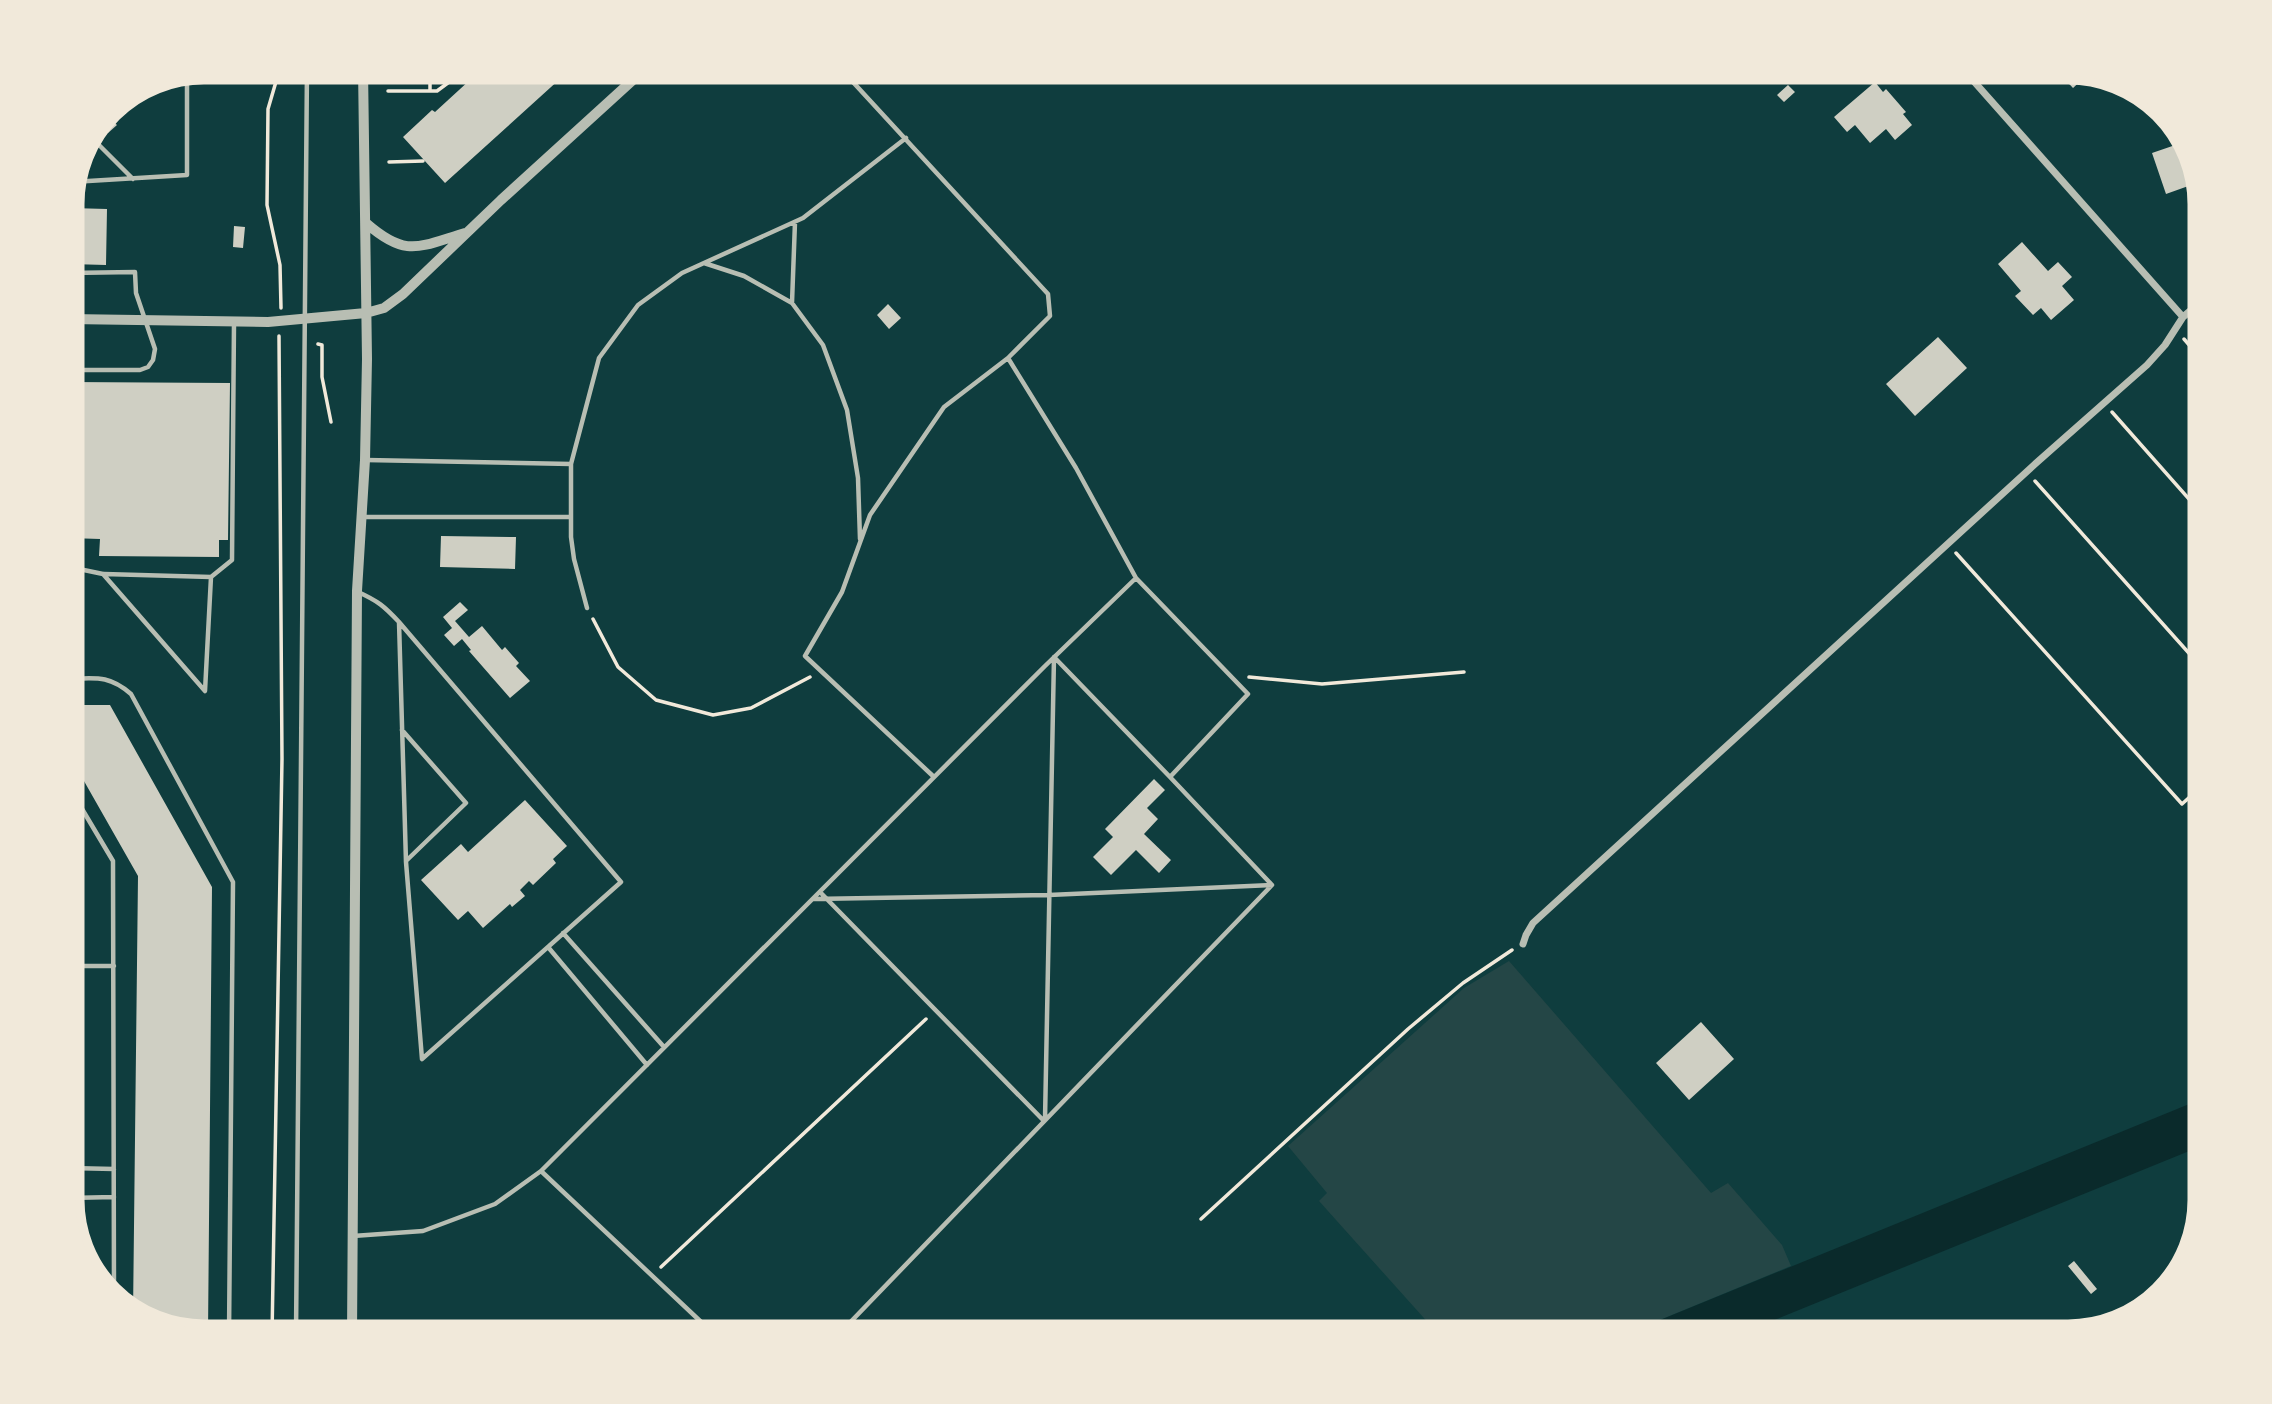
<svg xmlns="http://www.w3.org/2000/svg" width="2272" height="1404" font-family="'DM Sans',sans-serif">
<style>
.green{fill:#244646}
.water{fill:#0a2a2b}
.building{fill:#cfcfc3}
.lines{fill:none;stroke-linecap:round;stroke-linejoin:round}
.path{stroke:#f1e9da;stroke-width:3.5}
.service{stroke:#b8beb3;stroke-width:4.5}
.minor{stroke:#b8beb3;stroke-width:7}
.tertiary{stroke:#b8beb3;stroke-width:10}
.rim{fill:none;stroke:#f1e9da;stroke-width:9}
</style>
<rect width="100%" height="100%" fill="#0f3d3e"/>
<path class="green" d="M 1509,961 L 1711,1193 L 1728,1183 L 1782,1245 L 1791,1266 L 1621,1336 L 1440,1336 L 1319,1201 L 1327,1193 L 1288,1146 L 1464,988 Z"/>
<path class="water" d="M 2204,1098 L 2204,1145 L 1735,1336 L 1621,1336 Z"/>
<path class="building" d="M 483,68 L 572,68 L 445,183 L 403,137 L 432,110 L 435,112 Z
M 2054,68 L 2067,68 L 2088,74 L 2073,88 Z
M 1875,82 L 1883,92 L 1886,89 L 1906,112 L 1903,114 L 1912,125 L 1895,140 L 1886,129 L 1870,143 L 1855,125 L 1847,132 L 1834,117 Z
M 1788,85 L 1795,92 L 1784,102 L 1777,95 Z
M 105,113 L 117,125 L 108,133 L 98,123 Z
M 2187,141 L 2203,195 L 2198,196 L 2194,184 L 2166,194 L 2152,153 Z
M 71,208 L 107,209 L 106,265 L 70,264 Z
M 234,226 L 245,227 L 243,248 L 233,247 Z
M 2022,242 L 2048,271 L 2058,262 L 2072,277 L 2062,286 L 2074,300 L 2051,320 L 2041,308 L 2033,315 L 2015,296 L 2021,291 L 1998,264 Z
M 888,304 L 901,318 L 889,329 L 877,315 Z
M 1938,337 L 1967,368 L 1915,416 L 1886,384 Z
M 69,382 L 230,383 L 228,540 L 219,540 L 219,557 L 99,556 L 100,539 L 69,538 Z
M 441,536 L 516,537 L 515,569 L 440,567 Z
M 460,602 L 468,610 L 455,621 L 469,637 L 482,626 L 502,650 L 505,647 L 519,663 L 516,666 L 530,681 L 510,698 L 469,651 L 471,650 L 462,639 L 454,646 L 444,635 L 452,628 L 443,617 Z
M 77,705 L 110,705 L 212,887 L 208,1334 L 199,1334 L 136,1317 L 133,1314 L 138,876 L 76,767 Z
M 1154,779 L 1165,790 L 1147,808 L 1158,819 L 1144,834 L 1171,860 L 1159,873 L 1136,850 L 1111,875 L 1093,857 L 1113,837 L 1105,829 Z
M 525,800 L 567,846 L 553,859 L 556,863 L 533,885 L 529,881 L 520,890 L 525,896 L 512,907 L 510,904 L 483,928 L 468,911 L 458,920 L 421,880 L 461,844 L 468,852 Z
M 1701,1022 L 1734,1059 L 1689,1100 L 1656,1063 Z
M 2074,1261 L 2097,1289 L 2091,1294 L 2068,1266 Z"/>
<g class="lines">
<path class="path" d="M 280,68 L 268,109 L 267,205 L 280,265 L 281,308
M 388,91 L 437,91 L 468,68
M 430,91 L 430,72
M 389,162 L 423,161
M 2184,339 L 2204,362
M 318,344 L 322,345 L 322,377 L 331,422
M 2112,412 L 2204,516
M 2035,481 L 2204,670
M 1956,553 L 2182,804 L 2204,784
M 593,619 L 618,667 L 656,700 L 713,715 L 751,708 L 810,677
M 1249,677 L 1322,684 L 1464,672
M 1201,1219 L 1408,1029 L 1463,983 L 1512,950
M 661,1267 L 926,1019
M 272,1336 L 282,759 L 279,336"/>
<path class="service" d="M 90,136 L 133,179
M 72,182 L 187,175 L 187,74 L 175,74
M 704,263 L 744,276 L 792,303 L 823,345 L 847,410 L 858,478 L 860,539
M 69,273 L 135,272 L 136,293 L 155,349 L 153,360 L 148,367 L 140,370 L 69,370
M 792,303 L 795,222
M 366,460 L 571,464 L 571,537 L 574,559 L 587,608
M 571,464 L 599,358 L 638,305 L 682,273 L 803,218 L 906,138
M 361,517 L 570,517
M 69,562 L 79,569 L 103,574 L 205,691 L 211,577 L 232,560 L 234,322
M 104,574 L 211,577
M 358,592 C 378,601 384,606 399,622 L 621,882 L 422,1059 L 406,862 L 399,622
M 1054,657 L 1170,777
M 69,679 C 96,678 109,675 131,694 L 233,882 L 229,1336
M 402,730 L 466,803 L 406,861
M 934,777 L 805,656 L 842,592 L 870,515 L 944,407 L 1008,358
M 69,787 L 113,861 L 114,1295
M 820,892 L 1044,1121
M 813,899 L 1049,895 L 1272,885
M 563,933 L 664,1047
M 548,947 L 647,1065
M 69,966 L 114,966
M 1045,1120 L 1054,657
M 69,1168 L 114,1169
M 541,1171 L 716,1336
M 69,1198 L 114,1197
M 353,1236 L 423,1231 L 495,1204 L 541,1171 L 1045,666 L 1136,578
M 296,1336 L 307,68
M 837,1336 L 1272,885 L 1170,777 L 1248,694 L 1136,578 L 1076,468 L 1008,358 L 1050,316 L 1048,294 L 840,68"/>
<path class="minor" d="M 1962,68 L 2183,317
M 1523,944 L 1526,935 L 1533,923 L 2034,465 L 2147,365 L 2165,345 L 2183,317 L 2204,299"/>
<path class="tertiary" d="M 366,223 C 406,258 418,247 465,233
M 69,319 L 268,322 L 366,313 L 384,308 L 403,294 L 501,200 L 646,68
M 352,1336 L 357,591 L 365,460 L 367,359 L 363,68"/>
</g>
<path d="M0 0H2272V1404H0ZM204 80H2068A124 124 0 0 1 2192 204V1200A124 124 0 0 1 2068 1324H204A124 124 0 0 1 80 1200V204A124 124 0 0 1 204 80Z" fill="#f1e9da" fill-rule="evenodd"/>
<path class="rim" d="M204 80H2068A124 124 0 0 1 2192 204V1200A124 124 0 0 1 2068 1324H204A124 124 0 0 1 80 1200V204A124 124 0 0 1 204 80Z"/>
</svg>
